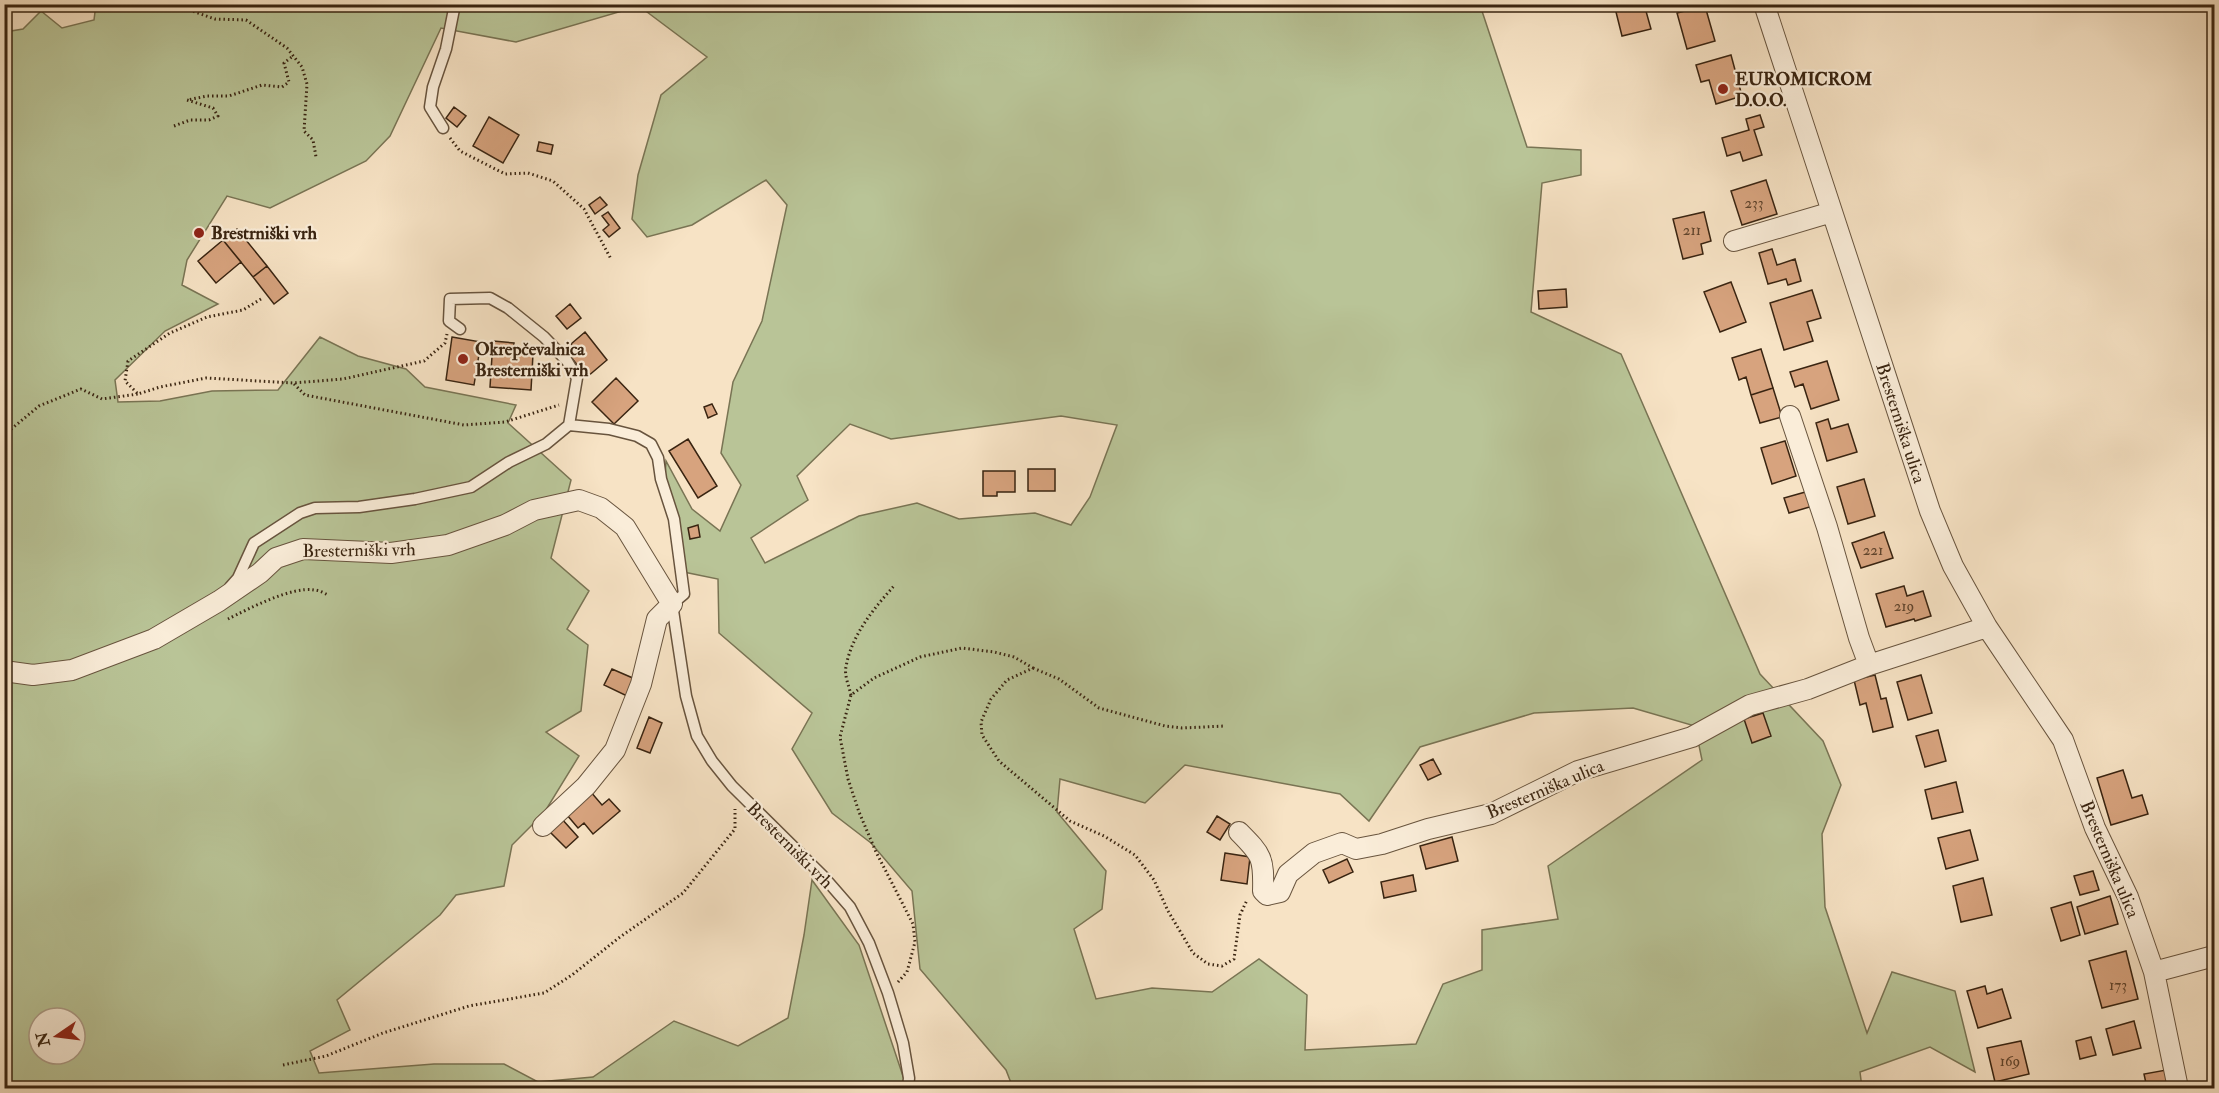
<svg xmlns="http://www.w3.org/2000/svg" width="2219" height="1093" font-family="'IM FELL Double Pica',serif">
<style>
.green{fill:#b9c497;stroke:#797454;stroke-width:1.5;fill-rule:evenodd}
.building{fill:#d7a37e;stroke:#392411;stroke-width:1.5}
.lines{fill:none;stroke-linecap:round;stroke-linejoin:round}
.service-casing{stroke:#68543e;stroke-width:13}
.minor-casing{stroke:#68543e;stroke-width:22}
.path{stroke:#392411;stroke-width:3;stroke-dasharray:1.5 3;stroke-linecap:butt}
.service{stroke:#faedd9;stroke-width:10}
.minor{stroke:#faedd9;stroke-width:20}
.poi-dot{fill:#8f2418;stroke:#faedd9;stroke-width:2}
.labels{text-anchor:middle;stroke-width:4.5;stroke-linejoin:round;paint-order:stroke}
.number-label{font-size:15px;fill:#60442c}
.poi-label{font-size:18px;font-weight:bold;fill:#392411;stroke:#faedd9;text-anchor:start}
.street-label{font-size:18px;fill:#392411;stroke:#faedd9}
</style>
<rect width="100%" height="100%" fill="#f7e3c5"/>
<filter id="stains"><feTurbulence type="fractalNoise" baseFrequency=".00333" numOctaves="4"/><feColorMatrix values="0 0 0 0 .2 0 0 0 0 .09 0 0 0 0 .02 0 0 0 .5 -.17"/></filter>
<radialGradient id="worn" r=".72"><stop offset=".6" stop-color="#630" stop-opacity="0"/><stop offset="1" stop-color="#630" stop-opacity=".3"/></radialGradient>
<path class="green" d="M 96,4 L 1480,5 L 1527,147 L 1581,150 L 1581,175 L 1542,183 L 1531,312 L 1621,354 L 1760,674 L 1823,741 L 1841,785 L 1822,834 L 1825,907 L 1867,1033 L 1892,972 L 1955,991 L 1975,1072 L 1930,1047 L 1860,1072 L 1862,1088 L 1013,1088 L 1006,1070 L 920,969 L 912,891 L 871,843 L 832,813 L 792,749 L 812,713 L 719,633 L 718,579 L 679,571 L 664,492 L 666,461 L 692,509 L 720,531 L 741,485 L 721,453 L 733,382 L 762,321 L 787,205 L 766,180 L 692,225 L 647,237 L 632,219 L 638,175 L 661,95 L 707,57 L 639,6 L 516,42 L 441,28 L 390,136 L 366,161 L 270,208 L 227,196 L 187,260 L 182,285 L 218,304 L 165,331 L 115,380 L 118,402 L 160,401 L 212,391 L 278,390 L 320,337 L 358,356 L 406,369 L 425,387 L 516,405 L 508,423 L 571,480 L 551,558 L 589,591 L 567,629 L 588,645 L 581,711 L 546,732 L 579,756 L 544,813 L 512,845 L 504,886 L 456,895 L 440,915 L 337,1000 L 350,1030 L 310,1051 L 319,1073 L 434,1064 L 504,1064 L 538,1082 L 593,1077 L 674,1021 L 738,1046 L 788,1018 L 804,935 L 812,880 L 859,945 L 907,1088 L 5,1088 L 5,32 L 23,29 L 41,11 L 62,28 L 94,20 ZM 1061,416 L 1117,425 L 1090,497 L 1071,525 L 1035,513 L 959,519 L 917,503 L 859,516 L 765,563 L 751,538 L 808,500 L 797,476 L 850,424 L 891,439 ZM 1633,708 L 1695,726 L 1702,760 L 1548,866 L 1558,919 L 1482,930 L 1482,970 L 1443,984 L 1416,1044 L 1305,1050 L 1307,995 L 1259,959 L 1212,992 L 1152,988 L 1096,999 L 1074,929 L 1102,909 L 1106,871 L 1057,812 L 1060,779 L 1145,803 L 1185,765 L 1340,794 L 1369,821 L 1420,747 L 1534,713 ZM 39,1018 L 75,1018 L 75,1054 L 39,1054 Z"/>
<path class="building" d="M 1614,4 L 1644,4 L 1651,29 L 1622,36 Z
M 1705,6 L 1715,41 L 1687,49 L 1677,13 Z
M 1731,55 L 1742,96 L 1716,104 L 1709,80 L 1701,82 L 1696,65 Z
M 454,107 L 466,116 L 457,127 L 446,118 Z
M 1760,115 L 1764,127 L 1754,130 L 1762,155 L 1743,161 L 1740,152 L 1727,156 L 1722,138 L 1749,130 L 1746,119 Z
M 489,117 L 519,135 L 503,163 L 473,146 Z
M 539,142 L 553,145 L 551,154 L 537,151 Z
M 1766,180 L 1777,214 L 1742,225 L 1731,191 Z
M 600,197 L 607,205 L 595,214 L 589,205 Z
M 608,212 L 620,228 L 609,237 L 603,230 L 609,225 L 602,216 Z
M 1704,212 L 1711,241 L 1701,244 L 1703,254 L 1683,259 L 1673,219 Z
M 237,229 L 267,266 L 253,277 L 223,240 Z
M 223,240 L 241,262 L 216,283 L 198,261 Z
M 1772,249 L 1777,265 L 1795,259 L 1801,281 L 1788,285 L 1786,279 L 1768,284 L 1759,253 Z
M 267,266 L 288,293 L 274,304 L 253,277 Z
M 1731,282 L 1746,322 L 1720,332 L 1704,292 Z
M 1566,289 L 1567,307 L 1539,309 L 1538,291 Z
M 1812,290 L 1821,318 L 1807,322 L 1813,341 L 1784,350 L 1770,303 Z
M 570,304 L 581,318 L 567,329 L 556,316 Z
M 585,332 L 607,360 L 587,377 L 570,356 L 577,351 L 571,344 Z
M 452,337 L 481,342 L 474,385 L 446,380 Z
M 493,341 L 514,343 L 513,353 L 533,354 L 531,390 L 490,387 Z
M 1761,349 L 1773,388 L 1751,395 L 1746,377 L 1739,380 L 1732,358 Z
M 1827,361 L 1839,400 L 1811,409 L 1803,384 L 1795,387 L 1790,372 Z
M 616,378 L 638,401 L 614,424 L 592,402 Z
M 1773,388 L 1782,417 L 1760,423 L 1751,395 Z
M 712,404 L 717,414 L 708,418 L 704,407 Z
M 1828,419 L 1831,429 L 1848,424 L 1857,452 L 1827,461 L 1816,423 Z
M 688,439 L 717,486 L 698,498 L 669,451 Z
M 1785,441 L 1796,476 L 1772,484 L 1761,448 Z
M 1028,469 L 1055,469 L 1055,491 L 1028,491 Z
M 983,471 L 1015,471 L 1015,492 L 997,492 L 997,496 L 983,496 Z
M 1864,479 L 1875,516 L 1848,524 L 1837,487 Z
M 1809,491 L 1813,506 L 1789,513 L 1784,498 Z
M 698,525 L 700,537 L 690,539 L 688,528 Z
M 1884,532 L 1893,558 L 1861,568 L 1852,543 Z
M 1904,586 L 1907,596 L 1923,591 L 1931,616 L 1915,621 L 1914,619 L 1886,627 L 1876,594 Z
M 612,669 L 635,679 L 627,696 L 604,685 Z
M 1875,675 L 1881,699 L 1886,698 L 1893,727 L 1873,732 L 1866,703 L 1860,705 L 1854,680 Z
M 1921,675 L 1932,713 L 1908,720 L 1897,682 Z
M 1763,713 L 1771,736 L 1752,743 L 1744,719 Z
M 649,717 L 662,723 L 650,753 L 637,748 Z
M 1938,730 L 1946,761 L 1925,767 L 1916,736 Z
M 1433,759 L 1441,774 L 1428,780 L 1420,765 Z
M 2123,770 L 2132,798 L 2142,795 L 2148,814 L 2111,825 L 2097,778 Z
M 1956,782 L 1963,812 L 1932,819 L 1925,790 Z
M 590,791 L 602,805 L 609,799 L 620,811 L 593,834 L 584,823 L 578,828 L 567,815 Z
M 1217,816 L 1230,824 L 1220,840 L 1207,832 Z
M 561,818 L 578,837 L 566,848 L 548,830 Z
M 1970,830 L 1978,860 L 1946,869 L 1938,838 Z
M 1452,837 L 1458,861 L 1426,869 L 1420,846 Z
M 1225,853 L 1250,857 L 1247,884 L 1221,880 Z
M 1347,859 L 1353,872 L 1329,883 L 1323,870 Z
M 2093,871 L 2099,890 L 2080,895 L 2074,876 Z
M 1413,875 L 1416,891 L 1384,898 L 1381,882 Z
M 1983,878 L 1992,915 L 1961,922 L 1953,886 Z
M 2110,896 L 2118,924 L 2085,934 L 2077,907 Z
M 2071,902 L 2080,935 L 2061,941 L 2051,908 Z
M 2126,951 L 2138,999 L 2102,1008 L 2089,961 Z
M 1985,986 L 1987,994 L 2002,989 L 2011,1018 L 1978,1028 L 1967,991 Z
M 2134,1021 L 2141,1048 L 2113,1055 L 2106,1029 Z
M 2091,1037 L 2096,1055 L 2080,1059 L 2076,1041 Z
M 2021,1041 L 2029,1074 L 1995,1082 L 1987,1048 Z
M 2166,1070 L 2169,1088 L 2147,1088 L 2144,1074 Z"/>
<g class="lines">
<g class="service-casing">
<path id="service" d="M 443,128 L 430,107 L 433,87 L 446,49 L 455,4
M 460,329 L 449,321 L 450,299 L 490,298 L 508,308 L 544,337 L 567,361 L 577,378 L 569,425 L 609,429 L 637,436 L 651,444 L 658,458 L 661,479 L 674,519 L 684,594 L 672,604 L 686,696 L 697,736 L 712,761 L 732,786 L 823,876 L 850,907 L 869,943 L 888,993 L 903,1043 L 909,1078 L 908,1088
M 230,587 L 238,578 L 254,543 L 300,513 L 315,508 L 359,507 L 415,499 L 471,487 L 509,462 L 546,444 L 569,425"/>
</g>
<g class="minor-casing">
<path id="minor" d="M 1764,4 L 1930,511 L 1953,566 L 1987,627 L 2063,740 L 2095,828 L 2128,897 L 2154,972 L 2178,1088
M 1734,241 L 1832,212
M 1790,416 L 1827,527 L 1859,638 L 1869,665
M 4,671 L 33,675 L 72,670 L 154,639 L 219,601 L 260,573 L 276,558 L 303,549 L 391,553 L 448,545 L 505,525 L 534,510 L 579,500 L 601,508 L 625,527 L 672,604 L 657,619 L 641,684 L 615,750 L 586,786 L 543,826
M 1239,832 C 1262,855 1264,858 1263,891 L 1267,895 L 1280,892 L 1288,874 L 1314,853 L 1342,843 L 1356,849 L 1382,844 L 1428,829 L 1491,814 L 1578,771 L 1692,737 L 1750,705 L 1808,689 L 1869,665 L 1987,627
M 2154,972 L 2214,956"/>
</g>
<path class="path" d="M 172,4 L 215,19 L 246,20 L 287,48 L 302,67 L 307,84 L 304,131 L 313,140 L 316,157
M 174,126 L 190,120 L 209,120 L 218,116 L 213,108 L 187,100 L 207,96 L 229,96 L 262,85 L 282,87 L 289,82 L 284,63 L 293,56
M 450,138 L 460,151 L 505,174 L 528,173 L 553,181 L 584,209 L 611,259
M 261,299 L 243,310 L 207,317 L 170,333 L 128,361 L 125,381 L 138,394 L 160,387 L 206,378 L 293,383 L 343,379 L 424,361 L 445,343 L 447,334
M 294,384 L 305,395 L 464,425 L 505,422 L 559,405
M 4,435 L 39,406 L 81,389 L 102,399 L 138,394
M 228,619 C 248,609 292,586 314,590 C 319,590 324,593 328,595
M 1033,668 L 1059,679 L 1099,708 L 1165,726 L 1182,728 L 1225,726
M 851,695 C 849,686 844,675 846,667 C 851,636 874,608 894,586
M 898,982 L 907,972 L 915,942 L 913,924 L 876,852 L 859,812 L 848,779 L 840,737 L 851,695 L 874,678 L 920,657 L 962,648 L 994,652 L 1014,657 L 1033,668 L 1007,680 L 991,699 L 981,722 L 982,735 L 999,761 L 1070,821 L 1104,836 L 1135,855 L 1154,880 L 1168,911 L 1193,953 L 1208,964 L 1222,966 L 1234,959 L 1240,915 L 1247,900
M 283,1065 L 326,1056 L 383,1033 L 469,1006 L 544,993 L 572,975 L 620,937 L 683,893 L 735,829 L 735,809"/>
<use href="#service" class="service"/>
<use href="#minor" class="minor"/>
</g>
<g class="poi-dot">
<circle cx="1723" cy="89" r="6"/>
<circle cx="199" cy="233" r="6"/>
<circle cx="463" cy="359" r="6"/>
</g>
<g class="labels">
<g class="number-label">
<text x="1754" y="208">233</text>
<text x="1692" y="235">211</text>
<text x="1873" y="555">221</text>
<text x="1904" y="611">219</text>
<text x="2118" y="990">173</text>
<text x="2010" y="1066">169</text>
</g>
<g class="poi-label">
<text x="1735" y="85">EUROMICROM<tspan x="1735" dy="21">D.O.O.</tspan></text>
<text x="211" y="239">Brestrniški vrh</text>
<text x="475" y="355">Okrepčevalnica<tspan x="475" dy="21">Bresterniški vrh</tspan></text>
</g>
<g class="street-label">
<text transform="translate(1901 423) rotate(72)" y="6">Bresterniška ulica</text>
<text transform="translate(359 550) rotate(-1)" y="6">Bresterniški vrh</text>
<text transform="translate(1545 789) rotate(-23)" y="6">Bresterniška ulica</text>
<text transform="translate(790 845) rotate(45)" y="6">Bresterniški vrh</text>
<text transform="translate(2110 859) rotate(67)" y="6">Bresterniška ulica</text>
</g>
</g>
<rect width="2219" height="1093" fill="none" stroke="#f7e3c5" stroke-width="24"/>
<rect x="6" y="6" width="2207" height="1081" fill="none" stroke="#392411" stroke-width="3"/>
<rect x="12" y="12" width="2195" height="1069" fill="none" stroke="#392411" stroke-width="1.5"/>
<g transform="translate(57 1036) rotate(256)"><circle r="28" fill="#faedd9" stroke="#ad9d89" stroke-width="1.5"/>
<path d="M0-4.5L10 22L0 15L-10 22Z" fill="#8f2418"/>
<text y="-9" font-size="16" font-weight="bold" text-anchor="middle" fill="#392411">N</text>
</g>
<rect width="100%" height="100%" filter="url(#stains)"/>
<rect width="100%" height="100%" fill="url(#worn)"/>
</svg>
